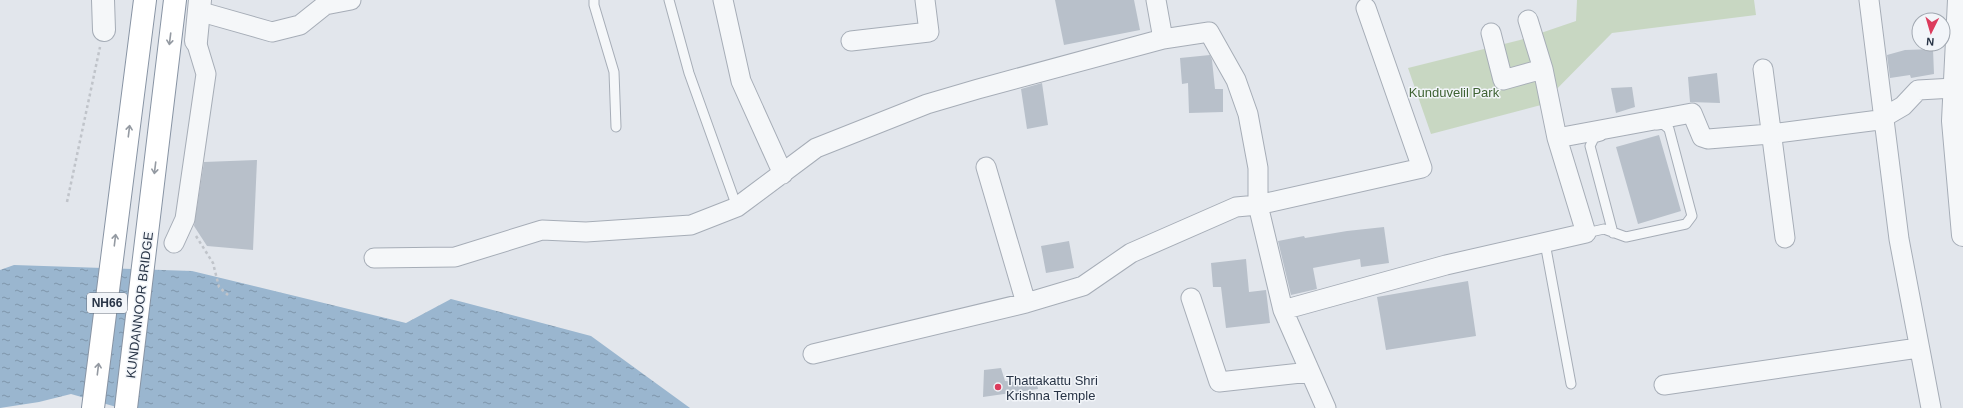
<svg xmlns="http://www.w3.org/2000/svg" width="1963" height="408" font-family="Arial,sans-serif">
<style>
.green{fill:#c8d7c2}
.water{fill:url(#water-ripples)}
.building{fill:#b8c0ca}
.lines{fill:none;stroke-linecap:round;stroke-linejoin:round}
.service-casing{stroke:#a6adb7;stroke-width:11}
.minor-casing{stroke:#a6adb7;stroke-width:21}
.tertiary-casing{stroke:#a6adb7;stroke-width:24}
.trunk-casing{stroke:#8894a4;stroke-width:24}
.path{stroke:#c0c4ca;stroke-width:2.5;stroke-dasharray:3 3;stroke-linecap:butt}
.service{stroke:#f5f7f9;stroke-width:9}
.minor{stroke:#f5f7f9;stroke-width:19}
.tertiary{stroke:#f5f7f9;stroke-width:22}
.trunk{stroke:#fff;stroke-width:22}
.oneway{stroke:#949aa2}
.poi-dot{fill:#dc3b5c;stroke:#f2f5f9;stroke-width:1.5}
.labels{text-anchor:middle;stroke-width:3;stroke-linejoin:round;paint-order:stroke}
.shield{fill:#f2f5f9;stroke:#656e7c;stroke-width:1}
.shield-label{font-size:12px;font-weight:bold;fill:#283446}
.park-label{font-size:13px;fill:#3f6334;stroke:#f2f5f9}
.street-label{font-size:13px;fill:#283446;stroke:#f2f5f9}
.poi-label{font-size:13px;fill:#283446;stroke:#f2f5f9;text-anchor:start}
</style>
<defs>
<pattern id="water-ripples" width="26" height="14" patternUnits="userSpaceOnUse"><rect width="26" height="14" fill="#9ab6cf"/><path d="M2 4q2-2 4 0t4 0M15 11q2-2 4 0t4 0" fill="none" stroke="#7e95aa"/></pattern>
</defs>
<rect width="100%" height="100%" fill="#e2e6ec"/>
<path class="green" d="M 1577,0 L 1754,0 L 1756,15 L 1612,33 L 1541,105 L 1431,134 L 1408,68 L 1520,40 L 1576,21 Z"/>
<path class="water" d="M 14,265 L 192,271 L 406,323 L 451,299 L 591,336 L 690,408 L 120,408 L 71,394 L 39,402 L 0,408 L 0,270 Z"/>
<path class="building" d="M 1055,0 L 1134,0 L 1140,30 L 1064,45 Z
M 1933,49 L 1934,74 L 1911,78 L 1910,75 L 1890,78 L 1887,55 L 1905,50 Z
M 1210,55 L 1212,60 L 1215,89 L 1223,89 L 1223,112 L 1189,113 L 1188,83 L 1182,84 L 1180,58 Z
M 1717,73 L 1720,103 L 1690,102 L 1688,77 Z
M 1042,83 L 1048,125 L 1027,129 L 1021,89 Z
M 1632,87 L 1635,107 L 1616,113 L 1611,88 Z
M 1659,135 L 1681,211 L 1638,224 L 1616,147 Z
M 257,160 L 253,250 L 207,246 L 194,226 L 204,162 Z
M 1384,227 L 1389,263 L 1361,267 L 1360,259 L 1313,268 L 1317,289 L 1291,295 L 1278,241 L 1304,236 L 1305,238 L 1347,231 Z
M 1069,241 L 1074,268 L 1046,273 L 1041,246 Z
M 1246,259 L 1249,292 L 1266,290 L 1270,323 L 1226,328 L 1221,287 L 1213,287 L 1211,263 Z
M 1468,281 L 1476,336 L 1386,350 L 1377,297 Z
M 1001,368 L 1005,381 L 1037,384 L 1038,389 L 983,397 L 984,370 Z"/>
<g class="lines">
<g class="service-casing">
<path id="service" d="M 594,0 L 594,5 L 614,72 L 616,127
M 669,0 L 689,73 L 737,207
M 1601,136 L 1594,138 L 1590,146 L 1613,233
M 1586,233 L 1604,229 L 1626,237 L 1686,224 L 1692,216 L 1669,129 L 1663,124 L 1657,125
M 1545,243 L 1571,384"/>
</g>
<g class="minor-casing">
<path id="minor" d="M 723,0 L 741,81 L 783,174
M 1156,0 L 1163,39 L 1209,32 L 1236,80 L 1248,114 L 1258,168 L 1258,205 L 1283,310 L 1326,408
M 1869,0 L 1899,239 L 1931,408
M 198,11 L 272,32 L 300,25 L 325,5 L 351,0
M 1528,20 L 1543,69 L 1557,138
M 1491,33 L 1503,80 L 1543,69
M 851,41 L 929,32 L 925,0
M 1763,69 L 1785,238
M 986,167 L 1026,303
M 174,243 L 185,219 L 206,74 L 196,41
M 374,258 L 455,257 L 542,230 L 586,232 L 691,225 L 737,207 L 816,148 L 927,104 L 978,89 L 1163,39
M 1191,298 L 1219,382 L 1310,372
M 1283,310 L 1446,265 L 1586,233 L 1557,138 L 1692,113 L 1702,137 L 1708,139 L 1770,134 L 1879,120 L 1903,106 L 1918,90 L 1954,88
M 813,354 L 1026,303 L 1083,286 L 1131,253 L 1236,207 L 1258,205 L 1422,168 L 1366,8
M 1664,385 L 1918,348"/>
</g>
<g class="tertiary-casing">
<path id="tertiary" d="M 103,0 L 104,30
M 1959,0 L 1953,121 L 1963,235
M 196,41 L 200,0"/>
</g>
<g class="trunk-casing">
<path id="trunk" d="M 93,408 L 145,0
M 126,408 L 175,0"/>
</g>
<path class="path" d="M 67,202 L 100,47
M 196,236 L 213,263 L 219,287 L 228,295"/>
<use href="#service" class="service"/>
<use href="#minor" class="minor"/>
<use href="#tertiary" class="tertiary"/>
<use href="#trunk" class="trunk"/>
</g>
<defs><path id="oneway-shaft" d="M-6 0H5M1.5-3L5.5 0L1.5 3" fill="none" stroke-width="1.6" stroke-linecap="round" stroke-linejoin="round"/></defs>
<g class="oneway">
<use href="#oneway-shaft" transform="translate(170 39) rotate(97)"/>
<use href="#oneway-shaft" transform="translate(129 131) rotate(-83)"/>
<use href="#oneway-shaft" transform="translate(155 168) rotate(97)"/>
<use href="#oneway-shaft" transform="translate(115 240) rotate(-83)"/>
<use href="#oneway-shaft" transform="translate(98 369) rotate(-83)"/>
</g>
<circle class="poi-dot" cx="998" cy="387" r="4"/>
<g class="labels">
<rect class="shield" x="87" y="293" width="40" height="20" rx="3"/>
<g class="shield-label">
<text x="107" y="307">NH66</text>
</g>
<g class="park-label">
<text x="1454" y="97">Kunduvelil Park</text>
</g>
<g class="street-label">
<text transform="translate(139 305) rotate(-83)" y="5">KUNDANNOOR BRIDGE</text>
</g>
<g class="poi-label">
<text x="1006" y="385">Thattakattu Shri<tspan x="1006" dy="15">Krishna Temple</tspan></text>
</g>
</g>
<g transform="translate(1931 32) rotate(185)"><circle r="19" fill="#f2f5f9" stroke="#a1a8b1"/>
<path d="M0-3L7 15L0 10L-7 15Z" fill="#dc3b5c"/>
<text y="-6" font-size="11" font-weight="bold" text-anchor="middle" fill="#283446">N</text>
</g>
</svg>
